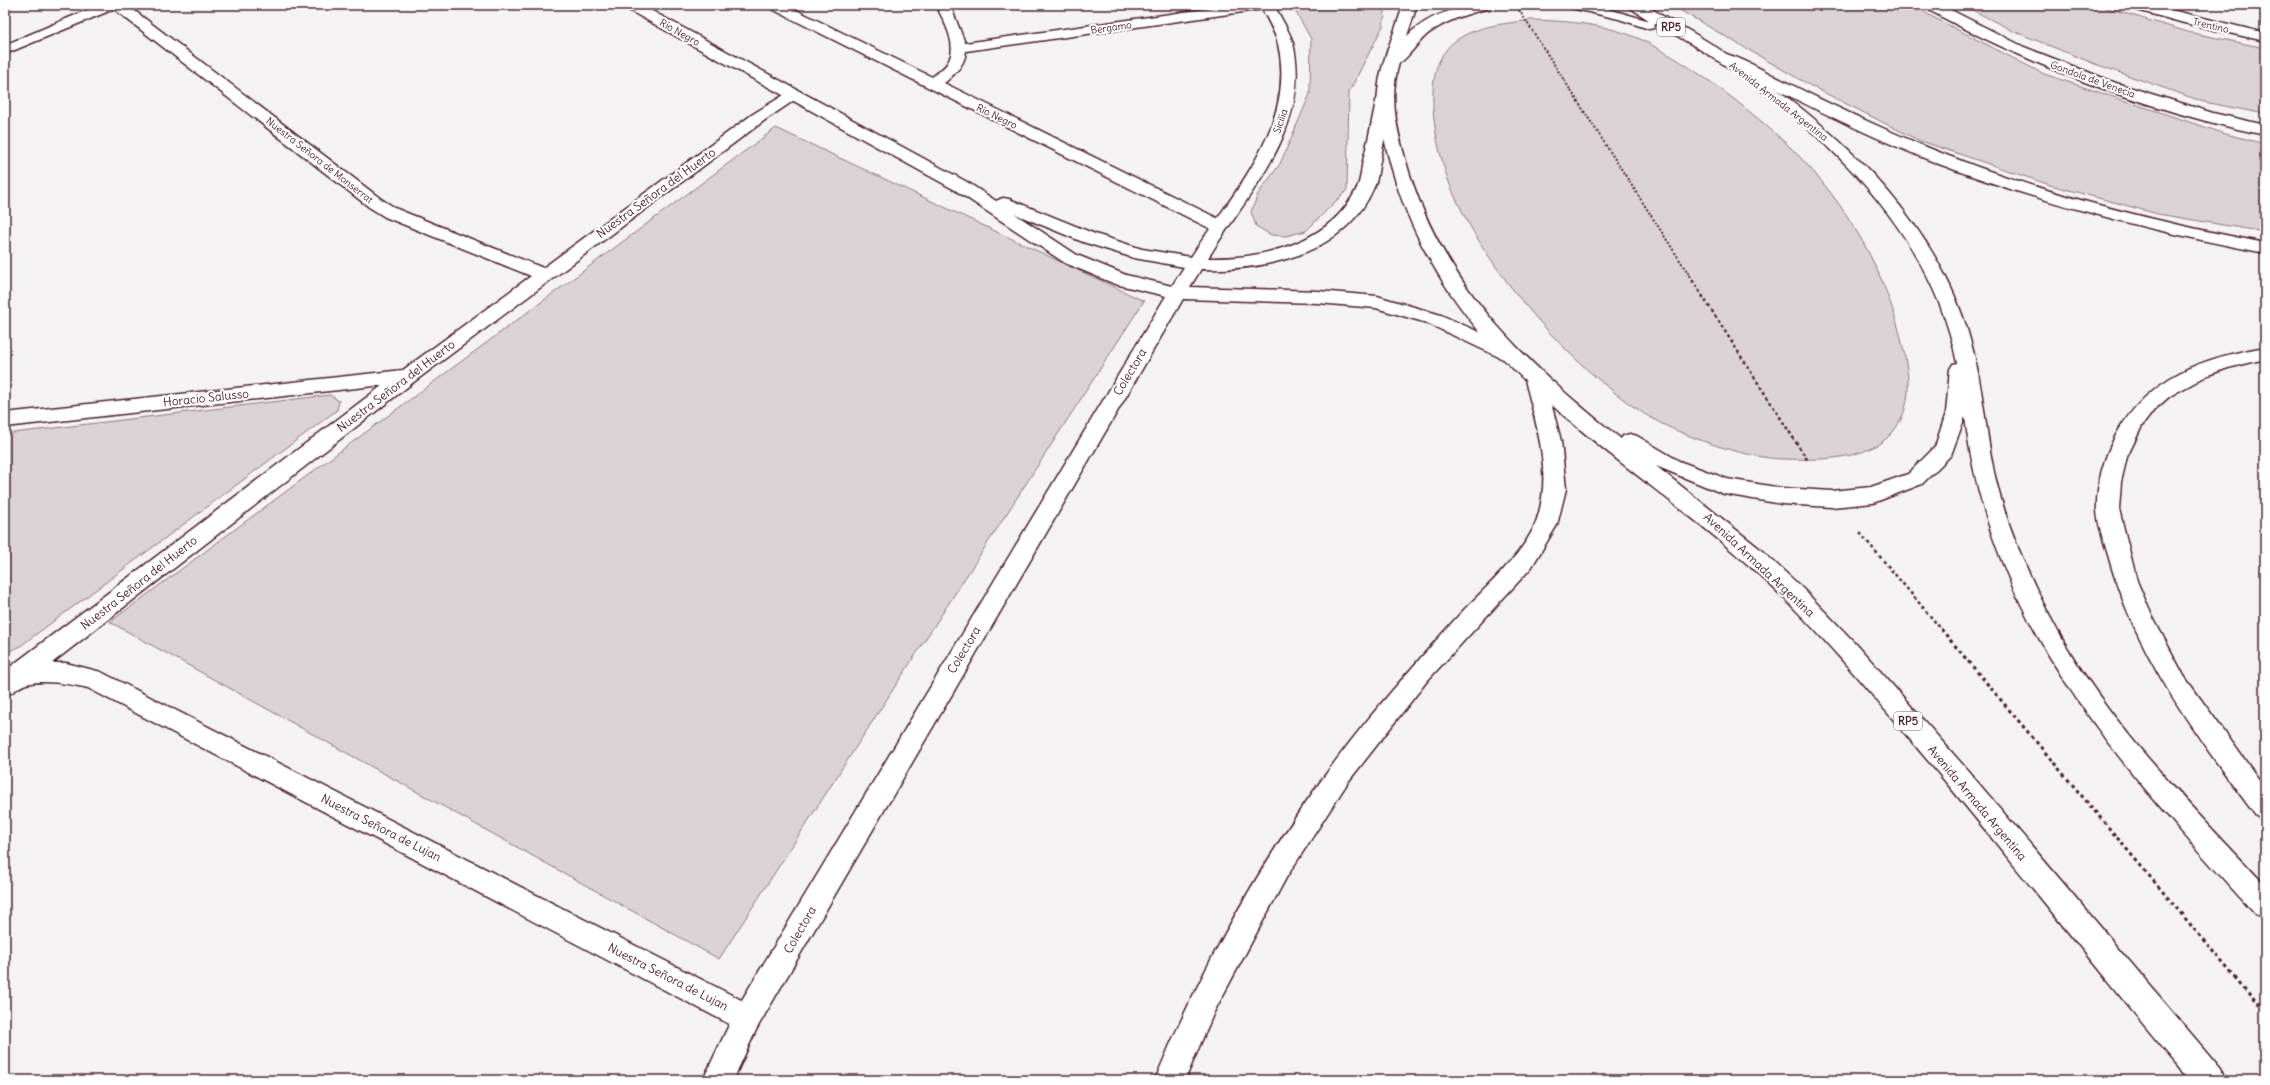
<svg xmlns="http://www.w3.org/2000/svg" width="2270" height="1085" font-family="Delius,sans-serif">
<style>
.green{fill:#dbd2d5;stroke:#927880}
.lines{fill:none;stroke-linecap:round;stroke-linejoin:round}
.minor-casing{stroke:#4a1f2b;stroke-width:3}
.tertiary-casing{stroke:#4a1f2b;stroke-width:3}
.primary-casing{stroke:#4a1f2b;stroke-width:3}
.motorway-casing{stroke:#4a1f2b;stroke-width:3}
.path-far2{stroke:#4a1f2b;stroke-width:2;stroke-dasharray:2 2;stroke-linecap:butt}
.path-far1{stroke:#4a1f2b;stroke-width:2.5;stroke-dasharray:3 3;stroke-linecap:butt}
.path{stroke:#4a1f2b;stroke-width:3;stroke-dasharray:3.5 3.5;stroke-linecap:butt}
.minor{fill:#fff;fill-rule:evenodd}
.tertiary{fill:#fff;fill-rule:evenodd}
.primary{fill:#fff;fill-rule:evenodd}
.motorway{fill:#fff;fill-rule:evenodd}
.labels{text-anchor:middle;stroke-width:4;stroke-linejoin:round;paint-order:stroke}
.far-street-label{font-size:10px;fill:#4a1f2b;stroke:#fff}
.shield{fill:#fff;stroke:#80626b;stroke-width:1}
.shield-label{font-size:11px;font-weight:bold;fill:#4a1f2b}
.street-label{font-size:12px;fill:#4a1f2b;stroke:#fff}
</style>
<rect width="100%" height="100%" fill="#f4f2f2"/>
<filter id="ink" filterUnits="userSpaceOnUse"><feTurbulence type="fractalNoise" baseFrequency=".025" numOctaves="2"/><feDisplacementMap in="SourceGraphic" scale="8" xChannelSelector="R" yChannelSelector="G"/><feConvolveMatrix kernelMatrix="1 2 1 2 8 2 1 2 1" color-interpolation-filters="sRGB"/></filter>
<g filter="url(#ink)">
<path class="green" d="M 1292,5 L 1386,5 L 1383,26 L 1349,92 L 1347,190 L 1306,231 L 1286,236 L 1271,235 L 1256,226 L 1251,212 L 1258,194 L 1280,164 L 1310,94 L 1311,39 Z
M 1671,5 L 1914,5 L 1929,15 L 2044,74 L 2226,134 L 2265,144 L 2265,232 L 2158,214 L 2050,185 L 1918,140 L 1811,86 Z
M 1963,5 L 2098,5 L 2188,32 L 2265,48 L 2265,114 L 2204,102 L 2095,64 L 2013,31 Z
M 1531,20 C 1568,21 1608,24 1642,40 C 1693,65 1751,110 1792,149 C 1847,203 1889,276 1904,352 C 1910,381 1912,409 1892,433 C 1867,461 1818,460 1784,459 C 1746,459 1675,434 1643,413 C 1571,366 1494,279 1457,201 C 1445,176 1437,146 1434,119 C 1432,97 1431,68 1446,50 C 1465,26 1503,24 1531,20 Z
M 776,128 L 1144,301 L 719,959 L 110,622 Z
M 330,395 L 339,401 L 337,410 L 19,647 L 5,653 L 5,434 Z"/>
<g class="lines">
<g class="minor-casing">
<path id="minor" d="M 99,5 L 127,5 L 381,199 L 397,209 L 543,268 L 753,114 L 789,92 L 799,92 L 802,95 L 765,120 L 415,381 L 52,663 L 66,663 L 101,672 L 757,1008 L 761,1018 L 757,1028 L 747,1032 L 737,1028 L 88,688 C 72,684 42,679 26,684 C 19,686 13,693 5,696 L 5,672 L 10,667 L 383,385 L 5,427 L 5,413 L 403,370 L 531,276 L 385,217 L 369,207 L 114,9 L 5,54 L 5,45 Z
M 768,5 L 786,5 L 932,77 C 937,73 945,68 948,62 C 959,45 943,20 936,5 L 950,5 L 965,43 L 1234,5 L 1271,5 L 1264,9 L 966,51 C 965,65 954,75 944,83 L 1225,222 L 1228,226 L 1225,230 L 1213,230 L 770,8 Z
M 2128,5 L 2151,5 L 2265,33 L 2265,41 L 2184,23 L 2130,8 Z"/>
</g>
<g class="tertiary-casing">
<path id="tertiary" d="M 623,5 L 641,5 L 967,182 L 996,201 L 1003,198 L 1009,199 L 1095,234 L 1142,249 L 1191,257 C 1232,193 1297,126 1278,44 C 1275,31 1266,17 1260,5 L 1274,5 C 1280,17 1289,30 1293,43 C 1313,126 1248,193 1208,258 C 1264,259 1331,243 1357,188 C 1361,180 1361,169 1363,161 C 1368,141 1372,121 1376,101 L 1378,98 L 1390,98 L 1392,101 C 1388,121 1384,141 1380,161 C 1378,169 1378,179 1374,187 C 1346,254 1266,271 1201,269 L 1190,287 L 1318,291 L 1377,296 L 1441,315 L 1517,349 L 1520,354 L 1517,359 L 1510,360 L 1503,359 L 1427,323 L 1376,308 L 1318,303 L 1183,299 L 757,1028 L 733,1080 L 703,1080 L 737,1008 L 1166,296 L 1115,284 L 1065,263 L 955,190 L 625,8 ZM 1015,214 L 1083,242 L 1134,258 L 1184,267 L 1172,286 L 1126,275 L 1077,255 Z
M 1923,5 L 1941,5 L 2024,47 L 2116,83 L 2213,113 L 2265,125 L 2265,135 C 2146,110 2031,66 1925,8 Z"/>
</g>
<g class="primary-casing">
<path id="primary" d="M 1403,5 L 1417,5 L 1407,36 C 1431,13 1460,5 1492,5 L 1490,8 C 1469,13 1447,20 1429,33 C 1420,39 1405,62 1399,63 C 1389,97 1396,126 1405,158 C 1439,283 1523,361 1621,439 L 1623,436 L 1630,434 L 1637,436 L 1679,461 L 1727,479 L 1782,488 L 1832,491 L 1871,487 L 1908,474 L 1935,447 L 1946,413 L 1950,369 L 1953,364 L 1957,363 C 1928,213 1790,97 1661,27 L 1655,23 L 1654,28 L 1649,29 L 1619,19 L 1571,8 L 1569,5 L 1594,5 L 1650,21 L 1626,5 C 1631,5 1638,4 1643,5 C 1651,7 1660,15 1668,19 C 1697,34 1723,51 1750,70 C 1846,137 1940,226 1971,343 C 1983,385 1985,429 1994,472 C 2005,522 2026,569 2049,615 C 2101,717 2187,802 2265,885 L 2265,918 L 2255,914 C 2121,765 1990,625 1965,417 L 1951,455 L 1922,484 L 1873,503 L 1832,507 L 1782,504 L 1724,494 L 1656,466 L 1759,548 L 1802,588 L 1857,645 L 1963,765 L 2221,1069 L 2225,1080 L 2190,1080 C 2100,974 2014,863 1924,756 C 1879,703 1834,648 1785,599 C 1669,484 1509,405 1429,258 C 1407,219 1392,177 1383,133 C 1380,120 1376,106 1378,92 C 1380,62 1395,34 1403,5 Z"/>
</g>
<g class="motorway-casing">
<path id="motorway" d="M 1722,53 C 1744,58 1767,73 1788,83 C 1831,105 1875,125 1919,144 C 2030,191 2147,220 2265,243 L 2265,253 C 2154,232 2045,204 1939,164 C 1862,134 1790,96 1717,60 L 1715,57 L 1717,54 Z
M 2265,347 L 2265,359 L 2228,368 L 2208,375 L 2170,396 L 2154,410 L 2142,426 L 2127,457 L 2121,482 L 2119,509 L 2137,581 L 2152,616 L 2184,676 L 2265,788 L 2265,820 L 2256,816 C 2196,735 2135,654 2108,555 C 2104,541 2098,526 2097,511 C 2096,485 2104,457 2116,435 C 2149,376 2202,358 2265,347 Z
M 1535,373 L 1542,375 L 1545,380 L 1561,441 L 1566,489 L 1557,525 L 1531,568 L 1427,681 L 1348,782 L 1286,878 L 1214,1012 L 1185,1080 L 1155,1080 C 1209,950 1281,826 1370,717 C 1399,682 1429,648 1460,614 C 1483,590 1525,553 1536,522 C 1553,475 1537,427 1525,380 L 1528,375 Z"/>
</g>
<path class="path-far2" d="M 1519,10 L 1690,276"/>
<path class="path-far1" d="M 1689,275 L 1808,461
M 1860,533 L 1942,630"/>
<path class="path" d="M 1941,629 L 2265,1013"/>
<use href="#minor" class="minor"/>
<use href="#tertiary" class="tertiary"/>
<use href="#primary" class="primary"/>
<use href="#motorway" class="motorway"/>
</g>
</g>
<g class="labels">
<g class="far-street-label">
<text transform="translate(2211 25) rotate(13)" y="4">Trentino</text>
<text transform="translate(1111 27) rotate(-8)" y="4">Bergamo</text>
<text transform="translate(680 32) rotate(29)" y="4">Río Negro</text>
<text transform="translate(2093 79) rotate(20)" y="4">Gondola de Venecia</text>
<text transform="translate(1779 101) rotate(38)" y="4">Avenida Armada Argentina</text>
<text transform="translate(997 116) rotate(26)" y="4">Río Negro</text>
<text transform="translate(1280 121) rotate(-71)" y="4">Sicilia</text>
<text transform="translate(320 160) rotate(38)" y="4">Nuestra Señora de Monserrat</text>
</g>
<g class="shield">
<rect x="1657" y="18" width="28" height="18" rx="3"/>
<rect x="1894" y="712" width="28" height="18" rx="3"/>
</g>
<g class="shield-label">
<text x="1671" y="31">RP5</text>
<text x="1908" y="725">RP5</text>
</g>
<g class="street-label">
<text transform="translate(656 193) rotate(-36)" y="4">Nuestra Señora del Huerto</text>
<text transform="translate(1130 372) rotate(-59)" y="4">Colectora</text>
<text transform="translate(396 386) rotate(-37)" y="4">Nuestra Señora del Huerto</text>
<text transform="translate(206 398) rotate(-6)" y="4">Horacio Salusso</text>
<text transform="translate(1759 565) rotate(43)" y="4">Avenida Armada Argentina</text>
<text transform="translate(139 583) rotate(-38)" y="4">Nuestra Señora del Huerto</text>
<text transform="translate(964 650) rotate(-59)" y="4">Colectora</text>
<text transform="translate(1977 803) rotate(50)" y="4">Avenida Armada Argentina</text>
<text transform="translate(381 828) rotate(27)" y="4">Nuestra Señora de Lujan</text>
<text transform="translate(800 930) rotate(-60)" y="4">Colectora</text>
<text transform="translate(668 977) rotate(27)" y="4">Nuestra Señora de Lujan</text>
</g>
</g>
<rect width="2270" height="1085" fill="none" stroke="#fff" stroke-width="20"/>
<rect x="10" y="10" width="2250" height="1065" fill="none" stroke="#4a1f2b" stroke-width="1.5" filter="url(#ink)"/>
</svg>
